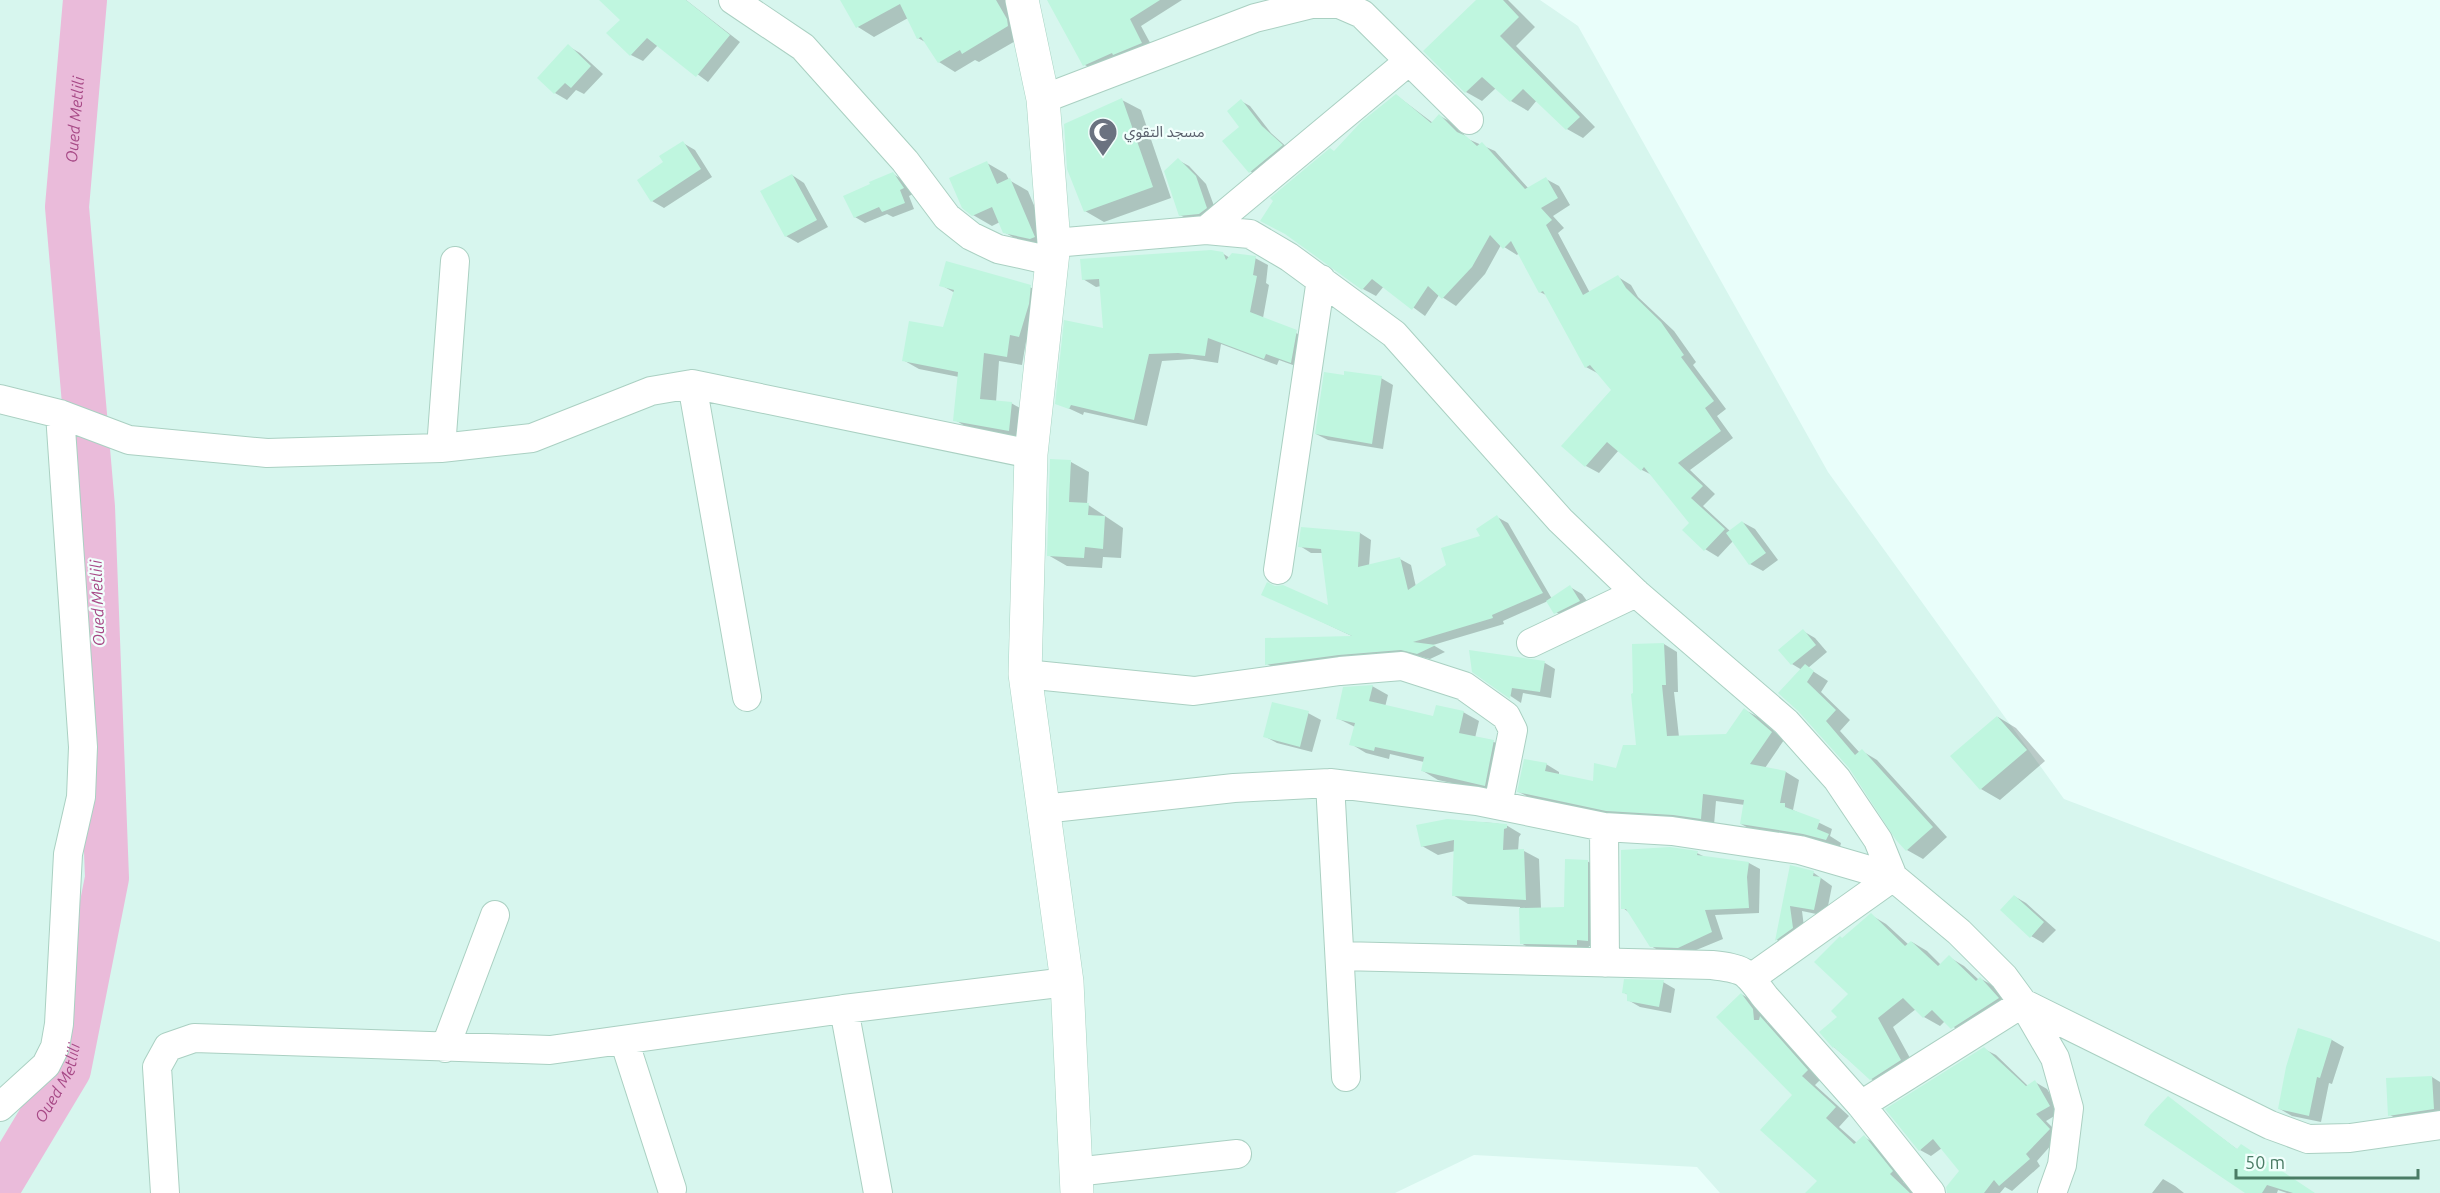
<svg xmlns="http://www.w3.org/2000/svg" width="2440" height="1193" font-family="Ubuntu,'Noto Sans Arabic',sans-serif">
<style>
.residential{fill:#d7f6ee}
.shadow{fill:#0003}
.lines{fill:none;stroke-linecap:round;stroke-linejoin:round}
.river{stroke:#eabbda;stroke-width:44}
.building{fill:#bff6df}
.street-casing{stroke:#aad0c2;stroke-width:30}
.secondary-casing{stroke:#a8d3c3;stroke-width:34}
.street{stroke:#fff;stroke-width:28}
.secondary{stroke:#fff;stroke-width:33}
.labels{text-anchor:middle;stroke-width:4.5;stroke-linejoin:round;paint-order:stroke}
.worship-label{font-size:15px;fill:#5b616d;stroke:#f1fffc;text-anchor:start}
.water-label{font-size:16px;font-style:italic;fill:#a74986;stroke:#f1fffc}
</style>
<rect width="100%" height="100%" fill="#e9fefa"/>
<path class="residential" d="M 0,0 L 1540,0 L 1578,26 L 1828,472 L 2064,799 L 2440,942 L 2440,1193 L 1720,1193 L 1697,1167 L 1474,1155 L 1395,1193 L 0,1193 Z"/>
<path class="shadow" d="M 601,0 L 686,0 L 740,42 L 708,82 L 658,45 L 643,61 L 631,55 L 609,33 L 622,19 Z
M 842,0 L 1005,0 L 1023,29 L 1024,36 L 979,62 L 975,60 L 955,72 L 939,62 L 927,43 L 918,38 L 908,18 L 874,37 L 858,27 Z
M 1060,0 L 1182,0 L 1141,26 L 1154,50 L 1097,72 L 1085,65 Z
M 1478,0 L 1508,0 L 1535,27 L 1516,46 L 1595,127 L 1583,138 L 1567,129 L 1537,100 L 1528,111 L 1511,101 L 1496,88 L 1482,101 L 1466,92 Z
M 568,46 L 580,53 L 603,74 L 584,94 L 576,90 L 567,100 L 555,93 Z
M 1396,95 L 1433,123 L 1440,116 L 1453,123 L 1468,139 L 1495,151 L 1529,189 L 1546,179 L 1559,186 L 1570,205 L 1553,216 L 1564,228 L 1558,233 L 1590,293 L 1618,277 L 1631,285 L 1638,297 L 1674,331 L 1696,362 L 1693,365 L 1726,409 L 1717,416 L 1733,438 L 1690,470 L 1715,494 L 1703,506 L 1730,531 L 1742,522 L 1755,529 L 1778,560 L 1763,571 L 1750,564 L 1733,541 L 1718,557 L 1705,549 L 1691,523 L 1654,476 L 1642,470 L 1619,450 L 1599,473 L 1586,466 L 1563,446 L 1613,390 L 1599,374 L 1586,367 L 1548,296 L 1540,292 L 1519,253 L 1517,255 L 1501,245 L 1485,274 L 1456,306 L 1439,295 L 1425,316 L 1384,286 L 1376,296 L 1363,289 L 1289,235 L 1335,152 Z
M 1122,100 L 1141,110 L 1171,198 L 1104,222 L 1085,211 Z
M 1241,101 L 1250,106 L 1271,133 L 1290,150 L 1259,177 L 1250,171 L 1241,127 Z
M 683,143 L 695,150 L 712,177 L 664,208 L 652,201 L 666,162 Z
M 1178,160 L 1189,166 L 1206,184 L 1217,214 L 1191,221 L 1180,215 Z
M 987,163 L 1006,174 L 1009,180 L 1028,191 L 1052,248 L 1023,243 L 1004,232 L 1000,222 L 992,226 L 973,215 Z
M 893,174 L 903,180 L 913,194 L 909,196 L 914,209 L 893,217 L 887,214 L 865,223 L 855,217 Z
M 792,175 L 804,183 L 828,227 L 798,243 L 786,236 Z
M 1222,253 L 1230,258 L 1255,258 L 1268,265 L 1266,283 L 1269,285 L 1263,318 L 1309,339 L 1304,369 L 1279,360 L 1277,365 L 1221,344 L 1218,363 L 1192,359 L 1162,361 L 1147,426 L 1084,412 L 1083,415 L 1057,403 L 1104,329 L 1101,286 L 1096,287 L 1083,279 Z
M 941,285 L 1030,287 L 1046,296 L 1035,345 L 1026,342 L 1022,365 L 999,361 L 996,402 L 1011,403 L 1027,412 L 1025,439 L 970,429 L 955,420 L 959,377 L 919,369 L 903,360 L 944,329 L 955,293 Z
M 1381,378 L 1393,385 L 1383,449 L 1328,440 L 1316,434 Z
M 1071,462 L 1089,472 L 1087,504 L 1123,528 L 1121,558 L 1103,557 L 1102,568 L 1067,566 L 1048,555 Z
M 1497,517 L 1508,523 L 1552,599 L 1570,587 L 1582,594 L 1592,608 L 1568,620 L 1556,612 L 1548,601 L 1503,621 L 1504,624 L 1433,645 L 1445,652 L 1430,659 L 1413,655 L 1278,670 L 1267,664 L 1356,638 L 1263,594 L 1329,608 L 1323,553 L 1311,553 L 1300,546 L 1360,533 L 1371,540 L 1369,566 L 1400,559 L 1411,565 L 1416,587 L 1448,566 L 1482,536 Z
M 1803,631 L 1815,638 L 1827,652 L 1808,668 L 1828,681 L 1821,692 L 1850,720 L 1840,731 L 1860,753 L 1862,751 L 1877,760 L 1947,837 L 1923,859 L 1907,850 L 1897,839 L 1851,767 L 1799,710 L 1802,670 L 1792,664 Z
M 1664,644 L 1677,652 L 1678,692 L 1674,692 L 1679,737 L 1727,735 L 1745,710 L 1758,717 L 1784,740 L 1765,768 L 1786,772 L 1799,780 L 1793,810 L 1832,829 L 1830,836 L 1841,843 L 1840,847 L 1754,831 L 1741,824 L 1745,805 L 1716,801 L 1714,825 L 1620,817 L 1532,799 L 1519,792 L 1546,764 L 1559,772 L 1559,776 L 1595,783 L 1618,770 L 1638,747 L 1633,645 Z
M 1545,663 L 1555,669 L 1551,698 L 1523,693 L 1521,703 L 1473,671 Z
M 1372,686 L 1388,695 L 1385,707 L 1434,717 L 1463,712 L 1479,721 L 1475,738 L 1494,742 L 1509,751 L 1501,794 L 1438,780 L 1423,771 L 1424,762 L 1390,754 L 1389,759 L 1366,753 L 1351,744 L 1355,727 L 1337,718 Z
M 1308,713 L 1321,720 L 1312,752 L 1277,743 L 1264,736 Z
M 1998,717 L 2016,728 L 2045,761 L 2000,800 L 1981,789 L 1953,756 Z
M 1447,820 L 1493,823 L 1506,825 L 1521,834 L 1519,837 L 1518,851 L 1524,851 L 1539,859 L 1541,909 L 1565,909 L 1587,861 L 1599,868 L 1600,947 L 1589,946 L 1588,951 L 1533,950 L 1521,943 L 1520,907 L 1468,904 L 1453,895 L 1455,851 L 1438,855 L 1422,846 Z
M 1697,853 L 1705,857 L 1749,863 L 1760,869 L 1759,913 L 1715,915 L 1723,939 L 1689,953 L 1663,953 L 1651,946 L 1630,913 L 1623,908 Z
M 1792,867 L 1814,873 L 1832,886 L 1826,916 L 1802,911 L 1805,935 L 1788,947 L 1777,940 Z
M 2014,896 L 2026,903 L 2056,930 L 2043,943 L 2031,936 Z
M 1871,915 L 1886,924 L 1909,945 L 1912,942 L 1927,951 L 1941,965 L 1949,957 L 1964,966 L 1979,980 L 1981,979 L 1996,987 L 2014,1008 L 1968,1037 L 1945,1021 L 1940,1026 L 1924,1017 L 1916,1009 L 1893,1027 L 1916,1069 L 1886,1088 L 1871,1079 L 1834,1047 L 1839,1017 L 1850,994 L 1843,940 Z
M 1663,982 L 1675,989 L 1671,1013 L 1640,1007 L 1628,1000 L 1628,995 L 1623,992 Z
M 1741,994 L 1755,1002 L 1767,1018 L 1767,1022 L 1774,1026 L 1821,1079 L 1815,1085 L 1849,1116 L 1839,1127 L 1857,1143 L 1864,1137 L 1878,1145 L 1906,1180 L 1903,1182 L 1916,1193 L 1807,1193 L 1819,1181 L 1794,1095 L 1718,1017 Z
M 2299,1029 L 2332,1040 L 2344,1047 L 2332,1084 L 2329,1083 L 2321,1122 L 2292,1116 L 2280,1109 Z
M 1984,1049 L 1996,1055 L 2028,1086 L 2035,1082 L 2047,1089 L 2061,1112 L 2046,1121 L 2060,1135 L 2037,1161 L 2040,1166 L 2012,1191 L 2005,1187 L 2000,1193 L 1959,1193 L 1961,1171 L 1942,1148 L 1931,1156 L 1920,1150 Z
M 2432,1077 L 2440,1082 L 2440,1116 L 2402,1122 L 2390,1115 L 2388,1079 Z
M 2168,1098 L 2238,1150 L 2314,1193 L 2287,1193 L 2278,1190 L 2277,1193 L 2248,1193 Z
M 2163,1179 L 2175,1186 L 2184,1193 L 2152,1193 Z"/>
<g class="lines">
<path class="river" id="s1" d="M 0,1185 L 69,1070 L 107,878 L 93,507 L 67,207 L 85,0"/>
</g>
<path class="building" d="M 599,0 L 686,0 L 730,35 L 696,77 L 647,38 L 630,56 L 606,33 L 620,20 Z
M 840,0 L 996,0 L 1007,19 L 1008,26 L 962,54 L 960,50 L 938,63 L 921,37 L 917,39 L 900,4 L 856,28 Z
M 1047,0 L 1160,0 L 1130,19 L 1142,43 L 1113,55 L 1112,53 L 1083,66 Z
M 1476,0 L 1503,0 L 1519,17 L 1500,36 L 1580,117 L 1566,130 L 1523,89 L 1510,102 L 1482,77 L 1465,93 L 1423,51 Z
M 568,44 L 591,66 L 571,88 L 565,83 L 554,94 L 537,78 Z
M 1396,94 L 1431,123 L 1439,114 L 1457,132 L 1466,136 L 1477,146 L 1482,142 L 1525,189 L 1546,177 L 1558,198 L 1541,208 L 1552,220 L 1546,225 L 1583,295 L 1618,275 L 1626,288 L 1661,322 L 1684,355 L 1681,357 L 1714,401 L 1705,408 L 1721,431 L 1678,463 L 1703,486 L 1691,498 L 1725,529 L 1704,551 L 1682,530 L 1689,523 L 1644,467 L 1641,471 L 1607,442 L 1585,467 L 1561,446 L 1611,390 L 1590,365 L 1585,368 L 1543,291 L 1539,293 L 1511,241 L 1503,249 L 1490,235 L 1472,267 L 1442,299 L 1428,286 L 1412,310 L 1372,279 L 1362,290 L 1285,234 L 1260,221 L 1273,201 L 1270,198 L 1330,148 L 1334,151 L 1361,122 Z
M 1122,98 L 1153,187 L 1084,212 L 1067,169 L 1064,124 Z
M 1241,99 L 1262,126 L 1283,145 L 1249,173 L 1222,141 L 1239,127 L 1227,111 Z
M 683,141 L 701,169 L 651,202 L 637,180 L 663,162 L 659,156 Z
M 1178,158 L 1196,176 L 1207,208 L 1199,214 L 1179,216 L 1164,171 Z
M 987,161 L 997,184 L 1010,178 L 1035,237 L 1030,239 L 1003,233 L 992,207 L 972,216 L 962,208 L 949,178 Z
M 893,172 L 904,188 L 900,190 L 905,203 L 882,212 L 879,207 L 854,218 L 843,196 L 870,184 L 869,182 Z
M 792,174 L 817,220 L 785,237 L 760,191 Z
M 1211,250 L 1223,252 L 1226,260 L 1232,253 L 1256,256 L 1253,275 L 1257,276 L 1250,312 L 1297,330 L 1291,363 L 1266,354 L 1264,359 L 1208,338 L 1205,356 L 1178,353 L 1149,354 L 1134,420 L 1071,405 L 1069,409 L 1055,404 L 1064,320 L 1103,328 L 1099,279 L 1082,280 L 1080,259 Z
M 946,261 L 1031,285 L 1029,304 L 1019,337 L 1010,335 L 1007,357 L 984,353 L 980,399 L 1012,402 L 1009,431 L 953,421 L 958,372 L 902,361 L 909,321 L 943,327 L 954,290 L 939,286 Z
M 1344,371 L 1382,376 L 1372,444 L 1315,434 L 1324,372 L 1344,375 Z
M 1050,459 L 1071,460 L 1069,502 L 1089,503 L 1088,515 L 1105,516 L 1103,549 L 1085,547 L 1084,558 L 1047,556 Z
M 1497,515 L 1543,593 L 1492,615 L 1493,618 L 1413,642 L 1436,645 L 1417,654 L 1401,650 L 1339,655 L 1265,665 L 1265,638 L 1352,636 L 1261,595 L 1267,582 L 1275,586 L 1283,585 L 1328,605 L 1321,549 L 1298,547 L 1301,527 L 1360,532 L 1358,567 L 1400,557 L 1408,590 L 1446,565 L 1441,548 L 1480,536 L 1476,529 Z
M 1742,521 L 1766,553 L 1749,565 L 1726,533 Z
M 1570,585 L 1580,601 L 1554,614 L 1546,601 Z
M 1803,629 L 1816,645 L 1791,665 L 1778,650 Z
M 1664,643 L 1666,685 L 1662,685 L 1667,736 L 1726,734 L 1744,708 L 1772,732 L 1750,764 L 1786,771 L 1780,803 L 1785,803 L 1785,807 L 1820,820 L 1817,829 L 1829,834 L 1826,840 L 1803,834 L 1740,824 L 1744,800 L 1703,794 L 1701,819 L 1673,815 L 1606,811 L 1517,792 L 1524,759 L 1547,763 L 1545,771 L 1593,781 L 1594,763 L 1616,768 L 1623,745 L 1636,745 L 1631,694 L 1633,693 L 1632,644 Z
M 1469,650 L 1545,661 L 1540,692 L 1512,688 L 1510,699 L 1472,672 Z
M 1805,664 L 1814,671 L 1807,682 L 1836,710 L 1826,721 L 1855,755 L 1862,749 L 1933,827 L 1906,851 L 1896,840 L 1849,768 L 1798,711 L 1778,693 Z
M 1373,685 L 1369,701 L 1433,716 L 1436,705 L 1464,711 L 1459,733 L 1494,740 L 1485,786 L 1421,771 L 1424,757 L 1375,747 L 1374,751 L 1349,745 L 1355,723 L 1336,719 L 1343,687 Z
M 1272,702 L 1309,711 L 1300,747 L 1263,737 Z
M 1997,716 L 2027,750 L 1980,790 L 1950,756 Z
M 1447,819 L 1507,824 L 1507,828 L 1504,829 L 1503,850 L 1524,849 L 1526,900 L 1452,896 L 1454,840 L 1421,847 L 1416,825 Z
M 1670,847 L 1698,851 L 1697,855 L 1749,862 L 1747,877 L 1749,908 L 1705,910 L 1712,932 L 1678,948 L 1650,947 L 1626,909 L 1621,909 L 1621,850 Z
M 1565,859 L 1588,860 L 1588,941 L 1577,940 L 1577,945 L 1520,944 L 1519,908 L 1564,907 Z
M 1790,865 L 1814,871 L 1813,876 L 1821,877 L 1814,910 L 1790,906 L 1793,928 L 1775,941 Z
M 2014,895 L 2044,922 L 2030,938 L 2000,910 Z
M 1871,913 L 1905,946 L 1911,941 L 1938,966 L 1949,955 L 1976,981 L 1980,977 L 1999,998 L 1951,1029 L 1932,1010 L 1923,1018 L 1903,998 L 1878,1018 L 1901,1060 L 1870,1080 L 1834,1047 L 1833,1048 L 1819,1032 L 1837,1017 L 1831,1011 L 1848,994 L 1814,962 L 1840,936 L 1842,938 Z
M 1624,979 L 1664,980 L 1659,1007 L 1627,1001 L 1627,994 L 1622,993 Z
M 1741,993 L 1753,1009 L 1754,1020 L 1759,1020 L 1760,1016 L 1808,1070 L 1802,1076 L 1836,1107 L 1826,1118 L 1854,1144 L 1864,1135 L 1893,1171 L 1890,1174 L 1910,1193 L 1805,1193 L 1817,1181 L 1760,1130 L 1792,1095 L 1716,1017 Z
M 2298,1028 L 2332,1039 L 2320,1078 L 2317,1077 L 2309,1116 L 2278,1109 L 2286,1067 Z
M 1984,1047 L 2026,1086 L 2035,1080 L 2050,1106 L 2036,1114 L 2050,1129 L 2026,1154 L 2030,1159 L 1999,1186 L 1994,1180 L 1984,1193 L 1947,1193 L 1946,1187 L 1959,1171 L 1933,1139 L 1919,1151 L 1885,1109 Z
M 2432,1076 L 2434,1109 L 2388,1116 L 2386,1078 Z
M 2168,1096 L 2237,1149 L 2241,1144 L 2315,1193 L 2293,1193 L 2267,1185 L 2262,1193 L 2245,1193 L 2144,1125 L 2150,1115 Z"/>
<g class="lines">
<g class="street-casing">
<path id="street" d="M 733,0 L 803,47 L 905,161 L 947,217 L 971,236 L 998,249 L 1052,261
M 1043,99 L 1255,18 L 1312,4 L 1339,4 L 1362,14 L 1469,120
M 1206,230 L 1409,61
M 1054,243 L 1206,230 L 1250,234 L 1289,257 L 1394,334 L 1560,520 L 1636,593 L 1786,722 L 1837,779 L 1878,840 L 1893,877 L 1751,978
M 692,384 L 747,697
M 0,399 L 60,414 L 129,440 L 267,453 L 441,448 L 532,438 L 651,391 L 692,384 L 1031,454
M 441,448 L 455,261
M 1278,570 L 1321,279
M 1531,643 L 1636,593
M 1025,674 L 1194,691 L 1340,671 L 1402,666 L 1464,686 L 1506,716 L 1513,730 L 1498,805
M 1330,783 L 1346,1077
M 1043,809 L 1234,788 L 1330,783 L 1477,801 L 1604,827 L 1672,831 L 1800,850 L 1893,877 L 1959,932 L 2004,977 L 2023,1003 L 2055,1058 L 2069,1108 L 2062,1165 L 2052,1193
M 1604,827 L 1605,963
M 1340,956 L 1712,965 C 1745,969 1745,970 1765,997 L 1861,1105 L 1931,1193
M 844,1009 L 1067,982
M 624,1040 L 672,1189
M 445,1048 L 495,915
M 1861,1105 L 2023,1003 L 2270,1125 L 2308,1139 L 2350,1138 L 2440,1125
M 0,1107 L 46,1065 L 55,1047 L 59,1024 L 68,854 L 81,797 L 83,747 L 60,414
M 1075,1172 L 1237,1154
M 165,1193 L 157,1067 L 168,1047 L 194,1038 L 550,1050 L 844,1009 L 878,1193"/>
</g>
<g class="secondary-casing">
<path id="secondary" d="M 1022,0 L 1043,99 L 1054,243 L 1031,454 L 1025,674 L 1067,982 L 1077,1193"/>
</g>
<use href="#street" class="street"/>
<use href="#secondary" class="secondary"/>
</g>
<defs>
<g id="mosque-pin" transform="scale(1.5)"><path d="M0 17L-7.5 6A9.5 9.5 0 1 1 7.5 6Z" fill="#6b7280" stroke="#f1fffc"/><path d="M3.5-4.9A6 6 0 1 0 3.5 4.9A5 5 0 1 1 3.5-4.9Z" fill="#fff"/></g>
</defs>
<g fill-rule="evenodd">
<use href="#mosque-pin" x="1103" y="132"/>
</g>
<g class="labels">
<g class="worship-label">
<text x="1124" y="137">مسجد التقوي</text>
</g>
<g class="water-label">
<text dy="6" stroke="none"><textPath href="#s1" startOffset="1090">Oued Metlili</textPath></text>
<text transform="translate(97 603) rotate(-92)" y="6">Oued Metlili</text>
<text dy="6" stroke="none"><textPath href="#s1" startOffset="118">Oued Metlili</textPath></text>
</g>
</g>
<path d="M2236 1169v9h182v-9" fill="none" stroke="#4a7c65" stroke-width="3"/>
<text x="2245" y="1169" font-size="18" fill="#4a7c65" stroke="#f1fffc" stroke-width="4.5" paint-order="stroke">50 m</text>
</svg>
